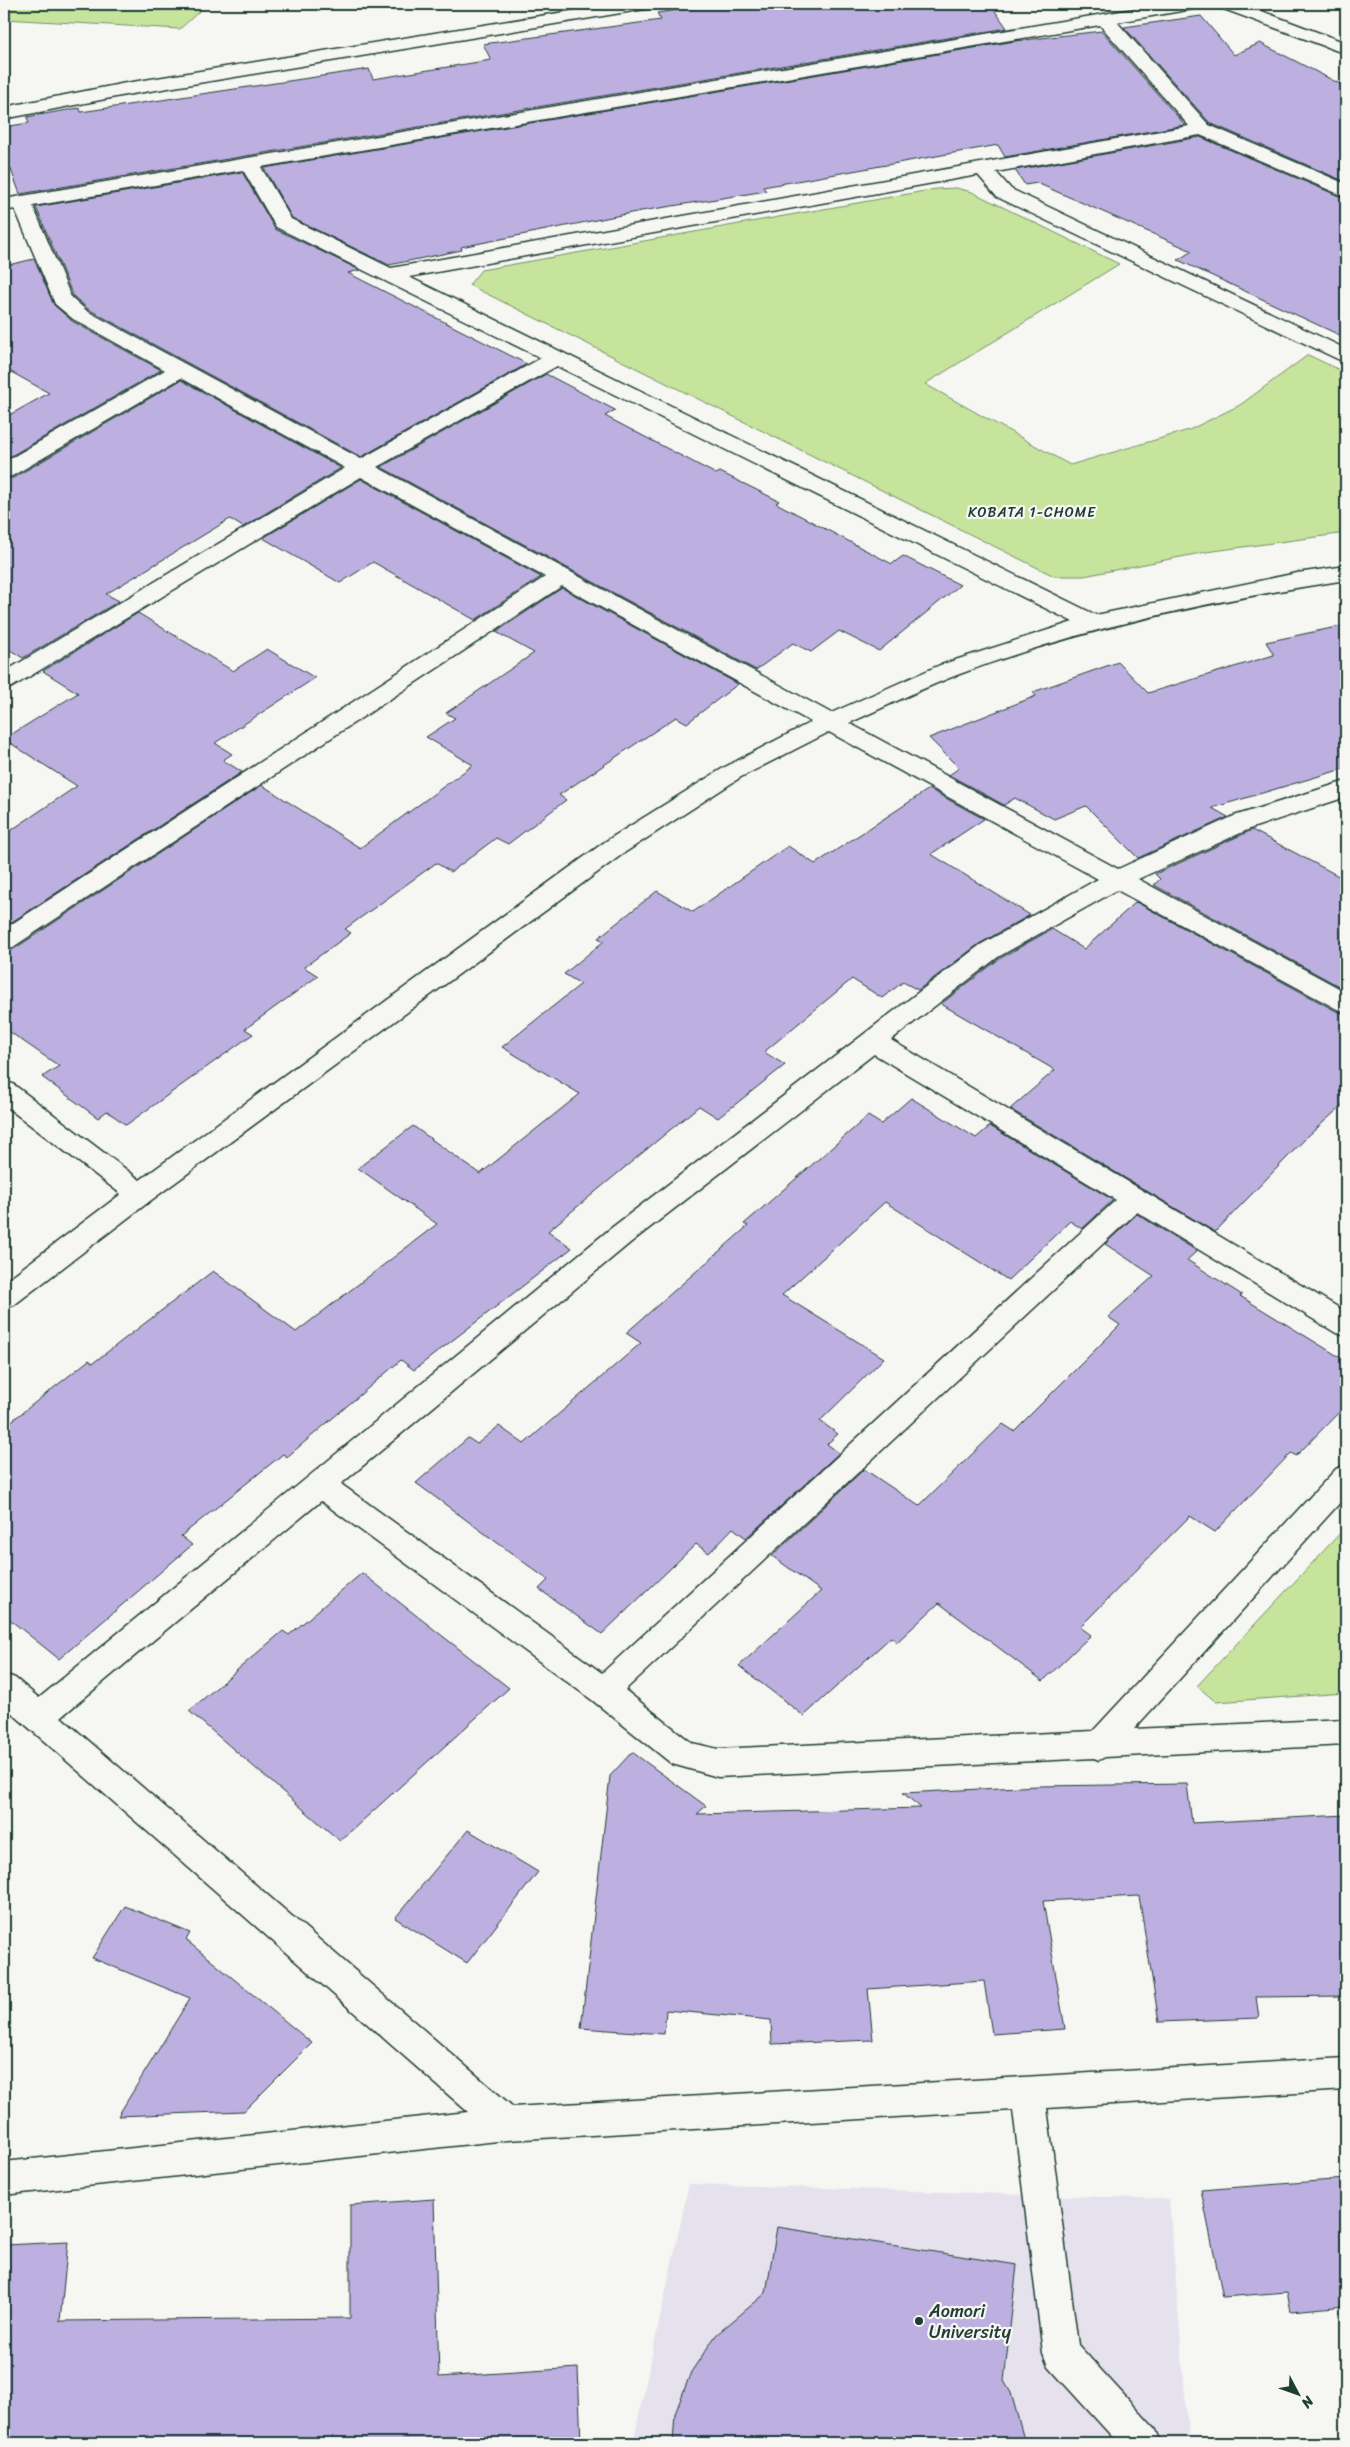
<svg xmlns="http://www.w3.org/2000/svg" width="1350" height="2447" font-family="Sriracha,sans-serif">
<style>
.built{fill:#e5e1ed}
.green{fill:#c6e49c;stroke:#729068}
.building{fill:#bdb0e1;stroke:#1f3d34}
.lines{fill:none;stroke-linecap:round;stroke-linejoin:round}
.minor-casing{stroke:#1f3d34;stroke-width:3}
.minor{fill:#f6f6f2;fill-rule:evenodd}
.poi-dot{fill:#1f3d34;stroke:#f6f6f2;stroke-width:2}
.labels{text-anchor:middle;stroke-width:4.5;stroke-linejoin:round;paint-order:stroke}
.far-neighbourhood-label{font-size:14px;letter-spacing:1px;fill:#1f3d34;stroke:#f6f6f2}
.near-poi-label{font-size:18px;fill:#1f3d34;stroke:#f6f6f2;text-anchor:start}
</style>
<rect width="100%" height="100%" fill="#f6f6f2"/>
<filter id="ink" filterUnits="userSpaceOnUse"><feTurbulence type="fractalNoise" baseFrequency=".02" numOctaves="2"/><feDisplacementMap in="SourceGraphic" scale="10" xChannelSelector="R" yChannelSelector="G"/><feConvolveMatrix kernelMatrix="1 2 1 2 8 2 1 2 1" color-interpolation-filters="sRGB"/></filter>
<g filter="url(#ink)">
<path class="built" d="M 689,2184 L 1169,2199 L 1189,2443 L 633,2443 Z"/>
<path class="green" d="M 4,4 L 207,4 L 180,29 L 4,19 Z
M 956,188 L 972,192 L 1119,264 L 925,384 L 1070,465 L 1189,430 L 1240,405 L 1308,355 L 1346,373 L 1346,533 L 1206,552 L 1084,576 L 1054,576 L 469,285 L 481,270 L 936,189 Z
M 1346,1527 L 1346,1693 L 1216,1702 L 1197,1686 Z"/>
<path class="building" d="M 720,4 L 990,4 L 1007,28 L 20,194 L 4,151 L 4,127 L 29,123 L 27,117 L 79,108 L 81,112 L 369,69 L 373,79 L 491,60 L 483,44 L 661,20 L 657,13 Z
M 1201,16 L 1234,55 L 1260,43 L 1346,87 L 1346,182 L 1210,123 L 1124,27 Z
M 1102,31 L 1185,125 L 1005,157 L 998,145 L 763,187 L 766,191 L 641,211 L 461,247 L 462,250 L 389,265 L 292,218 L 264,168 L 1015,41 Z
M 1200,137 L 1346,199 L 1346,338 L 1178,260 L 1192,251 L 1037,183 L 1025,185 L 1015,170 Z
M 242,172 L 275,229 L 360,270 L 348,273 L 527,364 L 361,457 L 88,309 L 73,296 L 36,207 Z
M 34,259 L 54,305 L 72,321 L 161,370 L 4,460 L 4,418 L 49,393 L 4,368 L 4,266 Z
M 546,374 L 615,410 L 605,416 L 716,474 L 720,472 L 779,501 L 776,503 L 892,564 L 903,556 L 960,585 L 879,651 L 839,631 L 811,652 L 793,643 L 756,670 L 381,467 Z
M 181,380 L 341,468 L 243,527 L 230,519 L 106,594 L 119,601 L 23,658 L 4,646 L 4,479 L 13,478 Z
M 361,479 L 541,577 L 475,620 L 373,562 L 340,583 L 263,538 Z
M 562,588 L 738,684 L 687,723 L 676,717 L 559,795 L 566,800 L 508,844 L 496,838 L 451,872 L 436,863 L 345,929 L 351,933 L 304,967 L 318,976 L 245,1029 L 253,1034 L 126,1125 L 107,1111 L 98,1118 L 42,1077 L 59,1066 L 4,1028 L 4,952 L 14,949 L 262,785 L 360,848 L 473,765 L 426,737 L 455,718 L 446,713 L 534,653 L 496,632 Z
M 138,613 L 233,671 L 267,649 L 315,678 L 215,743 L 232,754 L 223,760 L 242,772 L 4,927 L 4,835 L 77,786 L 4,739 L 78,693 L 43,671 Z
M 1346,625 L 1346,768 L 1212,808 L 1228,817 L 1138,858 L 1086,806 L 1054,819 L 1015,798 L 1004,805 L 949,775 L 959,768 L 929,738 L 1036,696 L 1033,692 L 1118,662 L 1148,693 L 1274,655 L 1266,642 Z
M 929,789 L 984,819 L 931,854 L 1030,915 L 979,944 L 918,990 L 903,982 L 882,998 L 852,979 L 764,1052 L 785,1065 L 718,1118 L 699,1106 L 548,1231 L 572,1248 L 414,1370 L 401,1360 L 287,1457 L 283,1454 L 181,1536 L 192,1545 L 59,1659 L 4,1615 L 4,1427 L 89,1360 L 93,1363 L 213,1271 L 296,1332 L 437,1224 L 358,1168 L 413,1126 L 480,1174 L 580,1094 L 502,1047 L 581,984 L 564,974 L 604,941 L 598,938 L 657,891 L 693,912 L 788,846 L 815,864 Z
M 1252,830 L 1346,880 L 1346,990 L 1154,885 L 1160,879 L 1155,874 Z
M 1136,902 L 1336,1011 L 1346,1014 L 1346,1102 L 1308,1136 L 1215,1232 L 1010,1109 L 1055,1070 L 941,1004 L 999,959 L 1052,929 L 1084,949 Z
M 911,1098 L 976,1138 L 990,1126 L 1113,1200 L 1082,1229 L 1070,1221 L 1008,1280 L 885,1202 L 782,1295 L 884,1358 L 820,1421 L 838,1434 L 827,1444 L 839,1453 L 746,1538 L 733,1528 L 709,1553 L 696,1544 L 602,1634 L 539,1589 L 548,1580 L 416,1483 L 468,1438 L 477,1444 L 499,1426 L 524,1444 L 641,1343 L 626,1333 L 748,1226 L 744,1224 L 868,1116 L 881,1124 Z
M 1137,1214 L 1197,1251 L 1187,1260 L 1242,1295 L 1240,1296 L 1346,1361 L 1346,1405 L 1296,1456 L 1291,1453 L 1215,1532 L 1190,1516 L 1080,1627 L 1091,1635 L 1043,1681 L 939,1603 L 897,1642 L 891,1637 L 804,1716 L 739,1666 L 821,1591 L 772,1556 L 864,1469 L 919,1506 L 1003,1424 L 1014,1431 L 1120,1325 L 1108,1317 L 1154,1276 L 1105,1244 Z
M 362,1573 L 509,1688 L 340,1841 L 189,1711 L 283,1631 L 289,1635 Z
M 632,1752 L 706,1806 L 697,1814 L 921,1808 L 903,1793 L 1038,1786 L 1187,1784 L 1192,1823 L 1346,1815 L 1346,1996 L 1256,1997 L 1259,2018 L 1159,2022 L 1139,1896 L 1043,1901 L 1065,2029 L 992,2034 L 984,1981 L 868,1989 L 873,2040 L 772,2044 L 771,2020 L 666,2010 L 664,2034 L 581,2028 L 610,1776 Z
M 468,1830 L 538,1872 L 467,1963 L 395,1918 Z
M 125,1906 L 190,1933 L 186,1940 L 312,2043 L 244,2111 L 118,2116 L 190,1998 L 92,1958 Z
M 1346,2179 L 1346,2306 L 1291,2311 L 1287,2292 L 1223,2297 L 1201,2190 Z
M 434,2199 L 439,2377 L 578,2368 L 581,2443 L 4,2443 L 4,2245 L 68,2242 L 60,2321 L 350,2318 L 350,2205 Z
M 777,2227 L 1017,2265 L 1004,2381 L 1011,2393 L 1025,2443 L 673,2443 L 675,2414 L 691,2372 L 716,2335 L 766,2293 Z"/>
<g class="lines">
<g class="minor-casing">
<path id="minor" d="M 614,4 L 654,4 L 651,8 L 645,9 L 126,95 L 4,119 L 4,107 L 126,83 Z
M 1163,4 L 1202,4 L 1199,8 L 1193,9 L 1117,22 L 1209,125 L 1346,184 L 1346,197 L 1200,135 L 996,172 L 1011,189 L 1346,349 L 1346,363 L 997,197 L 978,175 L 409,277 L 1096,615 L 1297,573 L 1346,566 L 1346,580 C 1215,600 1081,628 957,675 C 920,689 885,707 849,723 L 1118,869 L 1234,816 L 1346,781 L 1346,797 L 1252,828 L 1138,879 L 1346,992 L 1346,1012 L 1337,1009 L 1117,890 L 998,957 L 891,1040 L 1346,1312 L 1346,1336 L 1336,1333 L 1137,1212 L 625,1690 L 692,1743 L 718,1749 L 1093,1731 L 1336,1469 L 1346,1465 L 1346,1496 L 1134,1729 L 1346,1719 L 1346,1745 L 1105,1757 L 1099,1760 L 1094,1758 L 718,1777 L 672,1764 L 592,1700 L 321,1501 L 61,1717 L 513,2107 L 1346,2058 L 1346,2090 L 1047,2108 L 1078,2345 L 1156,2430 L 1161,2443 L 1118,2443 L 1048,2366 L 1043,2353 L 1013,2110 L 507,2140 L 4,2195 L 4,2162 L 468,2112 L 4,1706 L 4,1674 L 15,1678 L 39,1698 L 610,1229 L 980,945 L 1098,879 L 829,732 L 741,777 L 624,853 L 150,1201 L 14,1305 L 4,1308 L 4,1282 L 121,1194 L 4,1105 L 4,1082 L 13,1084 L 140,1180 L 606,841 L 725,767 L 811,722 L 562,586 L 13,947 L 4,950 L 4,929 L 545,577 L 361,477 L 12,687 L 4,689 L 4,672 L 345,468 L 181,378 L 12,476 L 4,477 L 4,462 L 165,370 L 73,319 L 55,304 L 15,209 L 4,211 L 4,199 ZM 1100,25 L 1189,126 L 391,268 L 291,219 L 261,167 ZM 243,170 L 276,227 L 541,358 L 361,459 L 87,311 L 71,297 L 33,206 ZM 557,366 L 1073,622 L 940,665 L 831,713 L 377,467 ZM 874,1054 L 1116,1200 L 602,1673 L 341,1484 L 630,1243 Z
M 1218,4 L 1243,4 L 1346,43 L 1346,54 L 1221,8 Z
M 1335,4 L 1346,4 L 1346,9 L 1338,8 Z"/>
</g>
<use href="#minor" class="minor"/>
</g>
</g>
<circle class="poi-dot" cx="919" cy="2321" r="5"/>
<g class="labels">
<g class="far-neighbourhood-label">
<text x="1032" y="517">KOBATA 1-CHOME</text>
</g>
<g class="near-poi-label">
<text x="929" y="2317">Aomori<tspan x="929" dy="21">University</tspan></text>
</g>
</g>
<rect width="1350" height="2447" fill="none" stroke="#f6f6f2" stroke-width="20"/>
<rect x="10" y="10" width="1330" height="2427" fill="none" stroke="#1f3d34" stroke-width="2" filter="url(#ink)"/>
<g transform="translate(1298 2394) rotate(131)" stroke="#f6f6f2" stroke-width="4" paint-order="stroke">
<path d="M0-4L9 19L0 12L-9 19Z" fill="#1f3d34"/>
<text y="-8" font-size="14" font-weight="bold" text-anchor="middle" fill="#1f3d34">N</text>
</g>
</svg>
